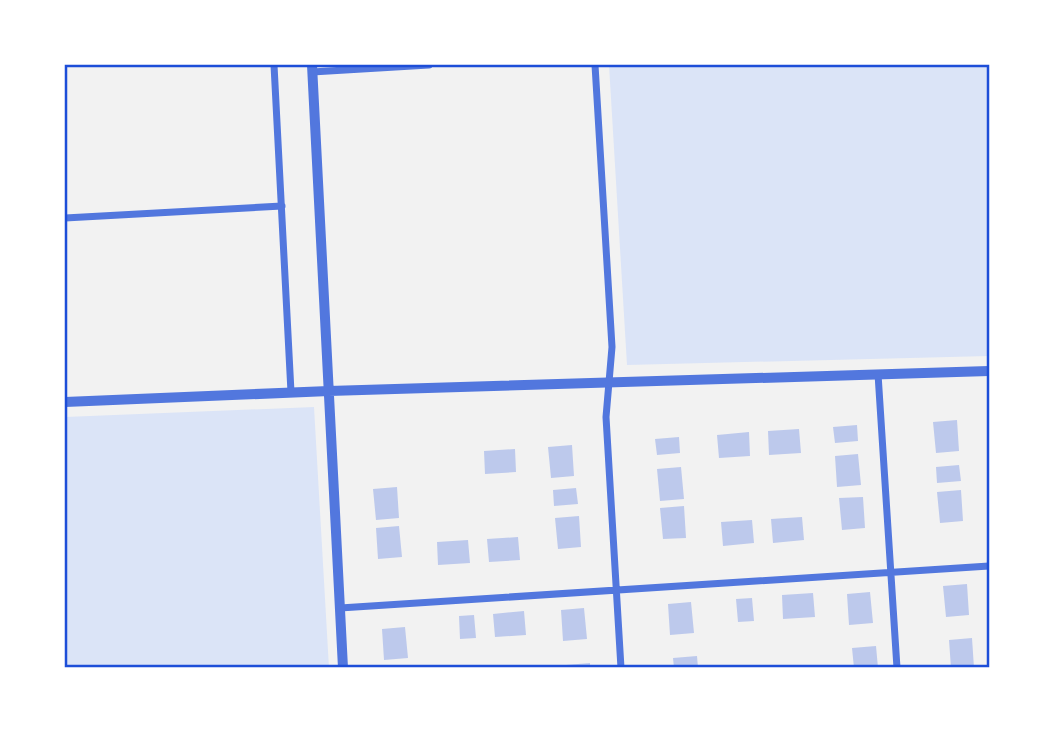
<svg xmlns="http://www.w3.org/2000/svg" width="1054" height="733" font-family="'PT Sans',sans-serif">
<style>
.green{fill:#dbe4f7}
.building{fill:#bdc9ec}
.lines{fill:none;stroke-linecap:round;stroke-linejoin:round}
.minor{stroke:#5277de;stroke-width:7}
.tertiary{stroke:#5277de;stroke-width:10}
.neatline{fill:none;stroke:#1d4ed8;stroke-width:2.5}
</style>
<rect width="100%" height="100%" fill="#f2f2f2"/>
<path class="green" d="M 609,65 L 989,65 L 989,356 L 627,365 Z
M 314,407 L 329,668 L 65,668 L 65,417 Z"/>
<path class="building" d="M 957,420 L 959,451 L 936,453 L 933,422 Z
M 857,425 L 858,441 L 835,443 L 833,427 Z
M 799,429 L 801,453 L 769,455 L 768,431 Z
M 749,432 L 750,456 L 719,458 L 717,435 Z
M 679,437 L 680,453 L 657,455 L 655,439 Z
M 572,445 L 574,476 L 551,478 L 548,447 Z
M 515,449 L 516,472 L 485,474 L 484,451 Z
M 858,454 L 861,485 L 837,487 L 835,456 Z
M 959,465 L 961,481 L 937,483 L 936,467 Z
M 681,467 L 684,499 L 660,501 L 657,469 Z
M 397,487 L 399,518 L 376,520 L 373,489 Z
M 576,488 L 578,504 L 554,506 L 553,490 Z
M 961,490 L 963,521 L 940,523 L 937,492 Z
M 863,497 L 865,528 L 842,530 L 839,498 Z
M 684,506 L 686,538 L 663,539 L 660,508 Z
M 579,516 L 581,547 L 558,549 L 555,518 Z
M 802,517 L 804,540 L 773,543 L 771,519 Z
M 752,520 L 754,543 L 723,546 L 721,522 Z
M 399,526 L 402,557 L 378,559 L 376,528 Z
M 518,537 L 520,560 L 489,562 L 487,539 Z
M 468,540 L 470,563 L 438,565 L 437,542 Z
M 967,584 L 969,615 L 946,617 L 943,586 Z
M 870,592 L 873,623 L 849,625 L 847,594 Z
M 813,593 L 815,617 L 783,619 L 782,595 Z
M 752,598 L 754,621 L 738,622 L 736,599 Z
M 691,602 L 694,633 L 670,635 L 668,604 Z
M 584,608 L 587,639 L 563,641 L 561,610 Z
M 524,611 L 526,635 L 495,637 L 493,614 Z
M 474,615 L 476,638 L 460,639 L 459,616 Z
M 405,627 L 408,658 L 384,660 L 382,629 Z
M 972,638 L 974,668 L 951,668 L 949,640 Z
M 876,646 L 878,668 L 854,668 L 852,648 Z
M 697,656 L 698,668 L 674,668 L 673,658 Z
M 590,663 L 590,668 L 566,668 L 566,665 Z
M 818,665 L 818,668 L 797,668 L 797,666 Z"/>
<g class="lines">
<path class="minor" d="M 274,65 L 291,392
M 595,65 L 612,347 L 606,417 L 621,668
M 312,72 L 429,65
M 65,218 L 282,206
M 878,374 L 897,668
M 340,608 L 989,566"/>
<path class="tertiary" d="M 312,65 L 343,668
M 65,402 L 329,391 L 989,371"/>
</g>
<rect width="1054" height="733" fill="none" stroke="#ffffff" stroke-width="133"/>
<rect x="66" y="66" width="922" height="600" class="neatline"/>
</svg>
